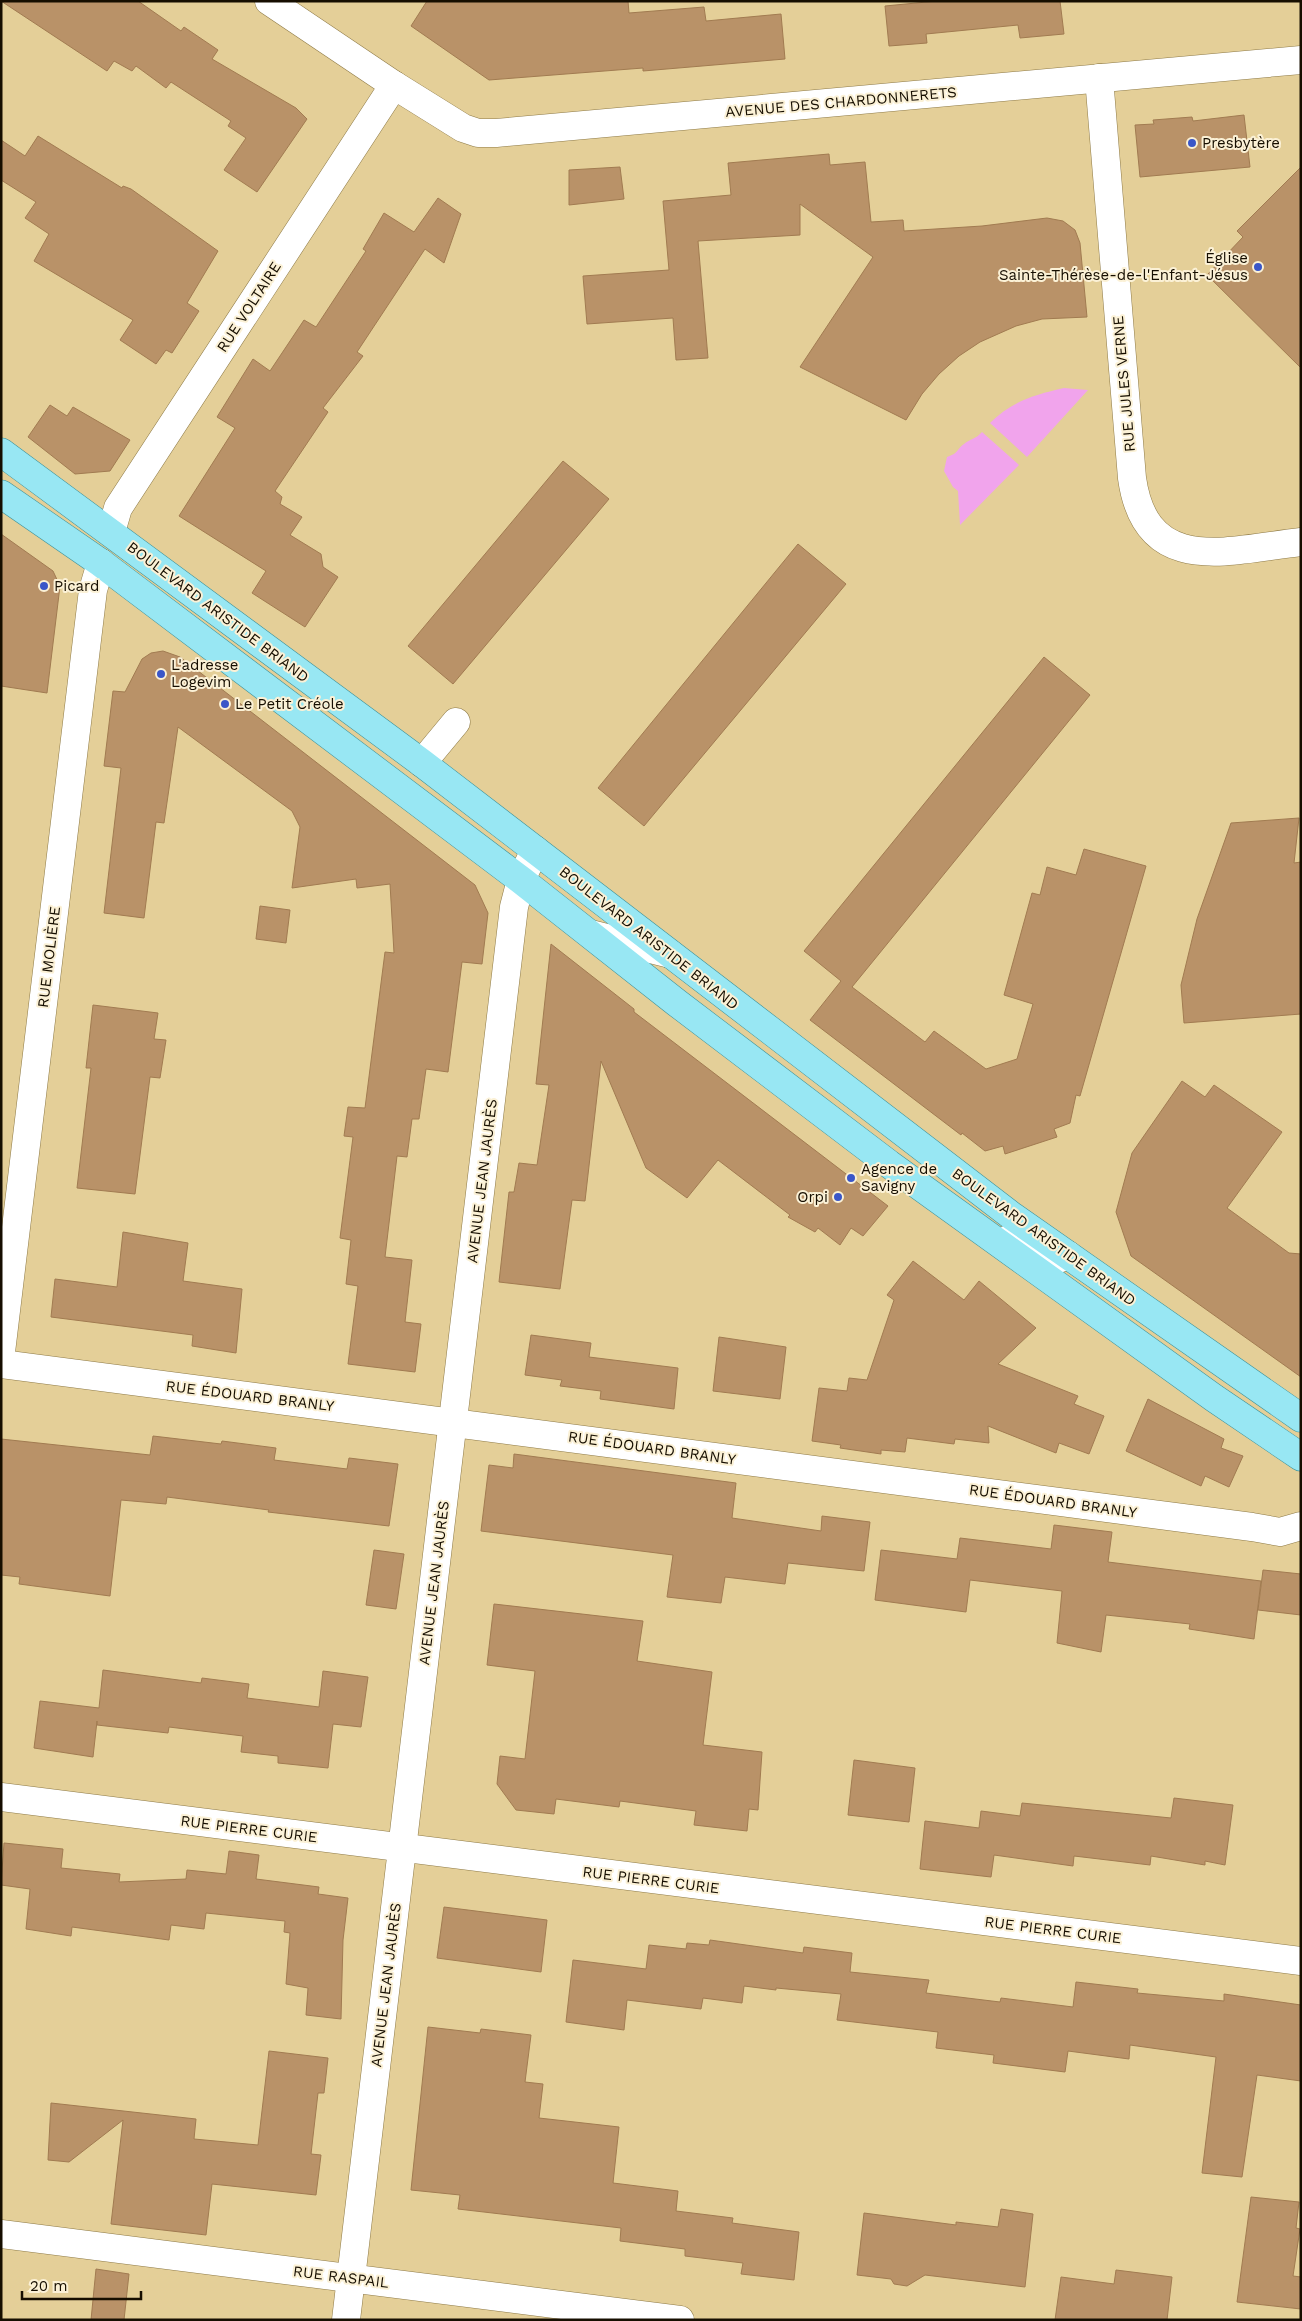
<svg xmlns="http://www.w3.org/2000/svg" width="1302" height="2321" font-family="'Work Sans',sans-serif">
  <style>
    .green { fill: #f1a4ec }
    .building { fill: #b99268; stroke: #a17b51 }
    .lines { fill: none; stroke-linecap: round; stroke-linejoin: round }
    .minor-casing { stroke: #8e7a46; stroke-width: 29 }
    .major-casing { stroke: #3e9199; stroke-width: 29 }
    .minor { stroke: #fff; stroke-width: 28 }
    .major { stroke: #98e7f3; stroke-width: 28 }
    .poi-dot { fill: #3a56c8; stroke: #fbf1d6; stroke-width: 2 }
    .labels { text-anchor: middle; stroke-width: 4; stroke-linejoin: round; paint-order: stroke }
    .street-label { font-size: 15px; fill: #160e00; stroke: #fbf1d6 }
    .poi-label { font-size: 15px; fill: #160e00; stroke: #fbf1d6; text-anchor: start }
  </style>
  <rect width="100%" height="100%" fill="#e4cf98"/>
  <!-- green -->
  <g class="green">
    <path d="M1064 388 1088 390 1027 457 990 423C1012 401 1034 395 1064 388Z"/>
    <path d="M982 432 1019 465 960 525 958 491 953 487 944 471 947 457C959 453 956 450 964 444 970 439 976 439 982 432Z"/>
  </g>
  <!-- building -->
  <g class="building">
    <path d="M1 1H138L181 31 184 27 218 50 212 59 296 108 307 119 257 192 224 170 246 138 228 126 231 121 171 82 166 88 136 66 132 71 114 61 107 71Z"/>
    <path d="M427 1H628L629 13 704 7 706 21 781 14 785 59 643 71V68L489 80 411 26Z"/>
    <path d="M937 1H1060L1064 34 1020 38 1018 25 926 34 927 43 889 46 885 6Z"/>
    <path d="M1244 115 1250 167 1140 177 1135 125 1154 124 1153 120 1192 117 1193 121Z"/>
    <path d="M38 136 122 188 123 186 131 189 218 251 187 303 199 311 172 353 166 350 156 364 120 340 133 320 34 261 49 234 25 218 36 202 1 180V140L25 156Z"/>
    <path d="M829 154 830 165 865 162 871 222 903 220 904 231 982 226 1047 218 1063 221 1075 230 1080 243 1087 317 1042 319 1016 326 980 342 959 356 939 374 922 394 906 420 800 367 873 257 800 204V235L698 241 708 358 676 360 673 318 587 324 583 276 669 270 663 201 731 195 728 163Z"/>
    <path d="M620 167 624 199 569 205V170Z"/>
    <path d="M1301 167V368L1207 275 1243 237 1237 231Z"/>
    <path d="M438 198 461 214 444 263 425 249 357 352 363 356 323 408 328 412 275 491 282 497 280 504 302 517 290 535 321 554 323 567 338 577 305 627 252 593 266 571 179 516 235 428 217 417 253 359 270 371 304 320 316 327 366 251 363 249 384 213 414 232Z"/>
    <path d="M50 405 67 416 73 407 130 440 110 471 75 474 28 437Z"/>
    <path d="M563 461 609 499 453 684 408 646Z"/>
    <path d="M1 534 53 571 60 586 47 693 1 686Z"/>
    <path d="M798 544 846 584 644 826 598 788Z"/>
    <path d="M163 651 180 657 475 885 488 913 482 964 462 962 448 1072 426 1069 419 1119H412L407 1157 397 1156 385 1257 412 1260 405 1322 421 1324 415 1372 348 1364 358 1286 346 1284 351 1240 340 1238 353 1137 344 1136 348 1107 365 1108 385 952 394 953 390 884 357 888 356 879 292 888 300 827 292 811 178 727 164 823 156 822 144 918 104 913 121 768 104 766 113 691 125 692 142 659 151 653Z"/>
    <path d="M1044 657 1090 695 852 987 925 1042 934 1031 986 1069 1017 1059 1033 1004 1004 995 1032 893 1040 895 1047 867 1076 875 1084 849 1146 866 1080 1096 1076 1095 1070 1123 1054 1129 1057 1137 1005 1154 1003 1146 985 1151 962 1133 961 1135 810 1020 841 981 804 951Z"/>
    <path d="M1299 818 1294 863 1301 862V1014L1184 1023 1181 985 1197 919 1231 823Z"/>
    <path d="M260 906 290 910 286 943 256 939Z"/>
    <path d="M551 944 634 1009V1012L888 1206 863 1236 851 1228 840 1245 818 1228 815 1232 788 1217 790 1215 718 1160 687 1198 646 1168 601 1061 585 1201 572 1200 560 1289 499 1282 509 1192H514L519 1163 537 1165 549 1085 536 1084Z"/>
    <path d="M93 1005 158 1013 154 1039 166 1040 160 1078 150 1077 135 1194 77 1188 91 1068H86Z"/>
    <path d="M1182 1081 1205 1097 1214 1085 1282 1132 1227 1208 1289 1253 1301 1254V1377L1131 1256 1116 1212 1132 1153Z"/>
    <path d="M123 1232 188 1243 183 1281 242 1289 236 1353 192 1346 193 1335 51 1317 55 1279 117 1287Z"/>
    <path d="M913 1261 964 1300 979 1281 1036 1328 998 1364 1078 1396 1074 1404 1104 1416 1089 1454 1059 1443 1056 1453 988 1426 989 1443 955 1439 954 1444 907 1438 905 1452 881 1450V1454L840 1448 841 1445 812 1441 819 1388 847 1391 849 1378 867 1380 894 1300 887 1295Z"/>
    <path d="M531 1335 591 1343 589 1357 678 1368 674 1409 600 1399 601 1391 560 1386 562 1380 525 1375Z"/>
    <path d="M719 1337 786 1347 780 1399 713 1391Z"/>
    <path d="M1148 1399 1224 1439 1221 1448 1243 1456 1229 1487 1205 1476 1201 1486 1126 1451Z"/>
    <path d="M153 1436 221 1444 222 1441 276 1448 274 1460 347 1469 349 1458 398 1464 389 1526 268 1512 269 1510 167 1497 166 1504 121 1500 110 1596 19 1584 20 1577 1 1575V1439L150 1455Z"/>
    <path d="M514 1454 736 1483 732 1518 821 1531 822 1516 870 1522 864 1571 788 1563 785 1584 725 1577 721 1603 667 1597 673 1555 481 1531 489 1465 513 1468Z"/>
    <path d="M1054 1525 1112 1532 1108 1562 1261 1581 1254 1639 1189 1629 1190 1624 1106 1615 1101 1652 1057 1643 1062 1591 970 1580 966 1612 875 1600 881 1550 957 1559 960 1538 1051 1549Z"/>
    <path d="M374 1550 404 1554 396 1609 366 1605Z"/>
    <path d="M1263 1570 1301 1574V1615L1258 1610Z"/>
    <path d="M494 1604 643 1621 637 1661 712 1672 703 1745 762 1752 758 1810 749 1809 747 1831 694 1825 696 1811 620 1801 619 1807 556 1799 554 1814 516 1810 497 1784 500 1756 525 1759 535 1671 487 1665Z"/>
    <path d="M103 1670 201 1683 202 1678 249 1684 247 1698 319 1707 323 1671 368 1677 361 1727 333 1724 328 1768 278 1763V1756L241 1752 243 1736 169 1727 168 1733 97 1725V1721L93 1757 34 1748 40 1701 99 1708Z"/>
    <path d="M854 1760 915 1768 909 1822 848 1815Z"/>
    <path d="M1174 1798 1233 1805 1225 1865 1205 1861V1865L1151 1856 1150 1865 1074 1856 1073 1866 994 1855 991 1877 920 1869 925 1821 979 1828 981 1811 1020 1816 1022 1803 1171 1818Z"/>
    <path d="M4 1843 63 1849 61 1868 120 1874 119 1882 186 1879 187 1870 226 1874 229 1851 259 1855 256 1879 319 1887 318 1894 348 1898 343 1940 341 2019 306 2015 308 1988 286 1984 290 1933 284 1932 285 1921 206 1913 204 1929 171 1925 169 1940 72 1927 71 1936 26 1929 30 1889 1 1885Z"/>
    <path d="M444 1907 547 1920 541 1972 437 1958Z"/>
    <path d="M710 1940 803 1953 804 1947 852 1953 850 1972 929 1980 926 1993 1000 2002 1001 1998 1073 2007 1076 1982 1138 1989 1137 1993 1224 2001V1994L1301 2005V2081L1257 2075 1242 2177 1202 2173 1216 2057 1130 2045 1129 2059 1068 2051 1065 2072 993 2063 994 2055 936 2048 938 2032 837 2020 841 1994 776 1988V1990L744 1986 742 2003 703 1998 701 2009 627 2000 624 2030 566 2022 573 1960 646 1969 649 1945 686 1949 687 1943 709 1945Z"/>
    <path d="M428 2027 480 2033 481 2029 531 2035 525 2082 543 2084 539 2118 619 2127 613 2183 678 2191 676 2211 733 2218 732 2223 799 2232 794 2280 741 2274 743 2263 685 2256V2249L620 2241 621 2228 458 2209 460 2195 411 2190Z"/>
    <path d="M269 2051 328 2058 324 2093H318L311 2154 321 2155 316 2195 212 2184 206 2235 111 2224 123 2120 69 2162 48 2160 51 2103 196 2119 194 2139 258 2145Z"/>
    <path d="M1251 2197 1299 2202 1296 2228 1300 2229 1293 2276 1301 2277V2309L1237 2302Z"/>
    <path d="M1001 2209 1033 2214 1025 2287 925 2275 907 2286 894 2284 891 2279 857 2275 864 2213 956 2225V2222L998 2227Z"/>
    <path d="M96 2269 129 2274 124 2320H91Z"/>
    <path d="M1116 2270 1172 2277 1167 2320H1055L1061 2277 1114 2284Z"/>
  </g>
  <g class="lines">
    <!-- minor casing -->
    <g class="minor-casing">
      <g id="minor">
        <path d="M269 1 394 85 463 128 478 133H496L1301 60"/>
        <path d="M1099 78 1132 478C1146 578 1229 550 1301 542"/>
        <path d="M111 532 118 508 394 85"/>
        <path d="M422 763 456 722"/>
        <path d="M591 934 670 954"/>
        <path d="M1009 1239 1031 1253 1053 1261 1068 1255"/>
        <path d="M1 1352 93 590 101 563"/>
        <path d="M1 1364 1252 1527 1280 1532 1301 1526"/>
        <path d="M1 1797 1301 1961"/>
        <path d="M1 2234 680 2320"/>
        <path d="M346 2320 514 907 521 880 535 850"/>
      </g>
    </g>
    <!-- major casing -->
    <g class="major-casing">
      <g id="major">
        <path d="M1 452 422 763 1012 1216 1301 1418"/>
        <path d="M1 494 101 563 521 880 677 1003 889 1164 1214 1398 1301 1457"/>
      </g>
    </g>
    <!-- minor -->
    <use href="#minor" class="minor"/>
    <!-- major -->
    <use href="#major" class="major"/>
  </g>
  <!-- markers -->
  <g class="poi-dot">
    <circle cx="1192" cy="143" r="5"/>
    <circle cx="1258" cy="267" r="5"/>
    <circle cx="44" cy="586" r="5"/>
    <circle cx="161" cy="674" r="5"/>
    <circle cx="225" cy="704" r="5"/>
    <circle cx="851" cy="1178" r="5"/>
    <circle cx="838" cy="1197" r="5"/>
  </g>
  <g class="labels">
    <!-- street labels -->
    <g class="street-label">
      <text transform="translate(841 102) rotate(-5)" y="5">AVENUE DES CHARDONNERETS</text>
      <text transform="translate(249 307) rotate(-57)" y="5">RUE VOLTAIRE</text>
      <text transform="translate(1124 384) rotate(-95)" y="5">RUE JULES VERNE</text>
      <text transform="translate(218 612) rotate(37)" y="5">BOULEVARD ARISTIDE BRIAND</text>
      <text transform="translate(649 938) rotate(38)" y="5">BOULEVARD ARISTIDE BRIAND</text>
      <text transform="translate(49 957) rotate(-83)" y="5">RUE MOLIÈRE</text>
      <text transform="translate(482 1181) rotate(-83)" y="5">AVENUE JEAN JAURÈS</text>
      <text transform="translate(1044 1237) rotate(36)" y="5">BOULEVARD ARISTIDE BRIAND</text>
      <text transform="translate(250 1396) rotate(7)" y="5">RUE ÉDOUARD BRANLY</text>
      <text transform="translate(652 1448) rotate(8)" y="5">RUE ÉDOUARD BRANLY</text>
      <text transform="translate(1053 1501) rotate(8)" y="5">RUE ÉDOUARD BRANLY</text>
      <text transform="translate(434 1583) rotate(-83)" y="5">AVENUE JEAN JAURÈS</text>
      <text transform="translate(249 1829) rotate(7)" y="5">RUE PIERRE CURIE</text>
      <text transform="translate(651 1880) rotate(7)" y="5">RUE PIERRE CURIE</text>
      <text transform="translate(1053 1930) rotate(7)" y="5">RUE PIERRE CURIE</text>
      <text transform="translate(386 1985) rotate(-83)" y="5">AVENUE JEAN JAURÈS</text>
      <text transform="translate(341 2277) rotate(7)" y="5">RUE RASPAIL</text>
    </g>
    <!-- poi labels -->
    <g class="poi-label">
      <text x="1202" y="148">Presbytère</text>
      <text x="1248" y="263" text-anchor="end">Église<tspan x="1248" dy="17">Sainte-Thérèse-de-l'Enfant-Jésus</tspan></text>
      <text x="54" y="591">Picard</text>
      <text x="171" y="670">L'adresse<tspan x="171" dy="17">Logevim</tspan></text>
      <text x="235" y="709">Le Petit Créole</text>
      <text x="861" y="1174">Agence de<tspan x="861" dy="17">Savigny</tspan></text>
      <text x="828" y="1202" text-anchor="end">Orpi</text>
    </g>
  </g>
  <!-- border -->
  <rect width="1302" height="2321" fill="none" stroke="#160e00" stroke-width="5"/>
  <!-- scale -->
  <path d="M22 2291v8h119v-8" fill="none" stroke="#160e00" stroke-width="2.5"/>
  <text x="30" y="2291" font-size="15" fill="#160e00" stroke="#fbf1d6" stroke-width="4" paint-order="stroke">20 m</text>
</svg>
